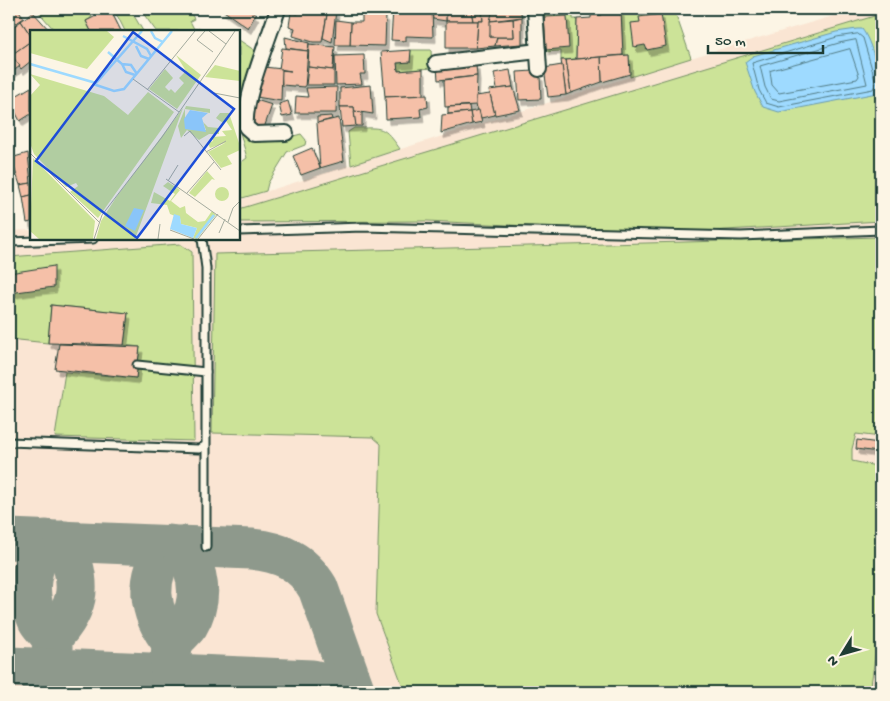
<svg xmlns="http://www.w3.org/2000/svg" width="890" height="701" font-family="'Gochi Hand',sans-serif">
  <style>
    .built { fill: #fae5d3 }
    .green { fill: #cce398; stroke: #769066 }
    .water { fill: #9edaff; stroke: #6b9bae }
    .lines { fill: none; stroke-linecap: round; stroke-linejoin: round }
    .shore { stroke: #527c85; stroke-width: 1 }
    .taxiway { stroke: #8e998c; stroke-width: 41 }
    .building { fill: #f5c0a8; stroke: #1f3d34; filter: url(#shadow) }
    .service-casing { stroke: #1f3d34; stroke-width: 11 }
    .minor-casing { stroke: #1f3d34; stroke-width: 18 }
    .service { stroke: #fcf5e5; stroke-width: 7 }
    .minor { stroke: #fcf5e5; stroke-width: 14 }
    .inset-river { fill: none; stroke: #9edaff; stroke-width: 2.5 }
    .inset-road { fill: none; stroke: #a4ab9e; stroke-width: 1 }
    .view { fill: #1d4ed8; fill-opacity: 0.15; stroke: #1d4ed8; stroke-width: 2.5 }
    .inset-edge { fill: none; stroke: #1f3d34; stroke-width: 2.5 }
  </style>
  <defs>
    <filter id="shadow"><feDropShadow dx="3" dy="5.5" stdDeviation="0" flood-color="#0004"/></filter>
  </defs>
  <rect width="100%" height="100%" fill="#fcf5e5"/>
  <filter id="ink" filterUnits="userSpaceOnUse"><feTurbulence type="fractalNoise" baseFrequency=".02" numOctaves="2"/><feDisplacementMap in="SourceGraphic" scale="10" xChannelSelector="R" yChannelSelector="G"/><feConvolveMatrix kernelMatrix="1 2 1 2 8 2 1 2 1" color-interpolation-filters="sRGB"/></filter>
  <g filter="url(#ink)">
    <!-- built -->
    <path class="built" d="M857 9H881V692H9V231L31 230V239H239V200L677 62Z"/>
    <!-- green -->
    <g class="green">
      <path d="M39 9H94L91 18 86 21 91 31H55L38 11Z"/>
      <path d="M110 9H130L143 31H125L118 17Z"/>
      <path d="M140 9H189L194 19 190 21 194 29 200 28 205 31H156Z"/>
      <path d="M540 9H573V19H577L576 59 561 60V51L541 52Z"/>
      <path d="M621 9H674L691 58 630 77 629 55H623Z"/>
      <path d="M881 14V221L708 231 570 228 427 221 239 222V209Z"/>
      <path d="M239 40 254 50 256 58 244 130 290 137 301 134 306 140 305 145 287 152 268 183 266 191 239 199V164L247 158 239 129Z"/>
      <path d="M411 50H431L432 68 398 71 397 63 410 62Z"/>
      <path d="M354 128C383 128 383 125 400 149L351 165 348 132Z"/>
      <path d="M881 237V437L856 434 852 449V461L881 467V616L870 692H405L376 614 381 444 373 437 212 433 215 254Z"/>
      <path d="M180 244 192 252 194 441 55 437 65 372 136 378 140 347 124 345 128 313 51 305 48 343 9 339V257Z"/>
    </g>
    <!-- water -->
    <path class="water" d="M857 29H862C871 40 883 80 877 93L779 112 763 107 755 92 745 62 753 56 836 32Z"/>
    <g class="lines">
      <!-- shore -->
      <g class="shore">
        <path d="M858 34 863 38 876 83 873 89 779 107 766 103 759 90 752 63 837 37Z"/>
        <path d="M856 40 867 84 779 101 771 99 765 87 760 66 839 43Z"/>
        <path d="M850 49 859 76 857 79 779 93 772 85 770 71Z"/>
      </g>
      <!-- taxiway -->
      <g class="taxiway">
        <path d="M9 539 251 549C281 552 302 561 318 588L355 692"/>
        <path d="M46 540C31 566 24 591 38 620 41 626 49 632 51 638 54 646 50 682 50 692"/>
        <path d="M169 545C144 577 147 612 173 643"/>
        <path d="M51 638C82 606 82 581 64 541"/>
        <path d="M9 667 312 680 329 684 343 692"/>
        <path d="M171 692C171 684 170 648 173 642 177 636 184 631 188 625 204 598 199 571 182 546"/>
      </g>
    </g>
    <!-- building -->
    <g class="building">
      <path d="M9 9H18L24 18 9 28Z"/>
      <path d="M110 9 121 31H91L86 21Z"/>
      <path d="M221 9H246L256 14 248 28Z"/>
      <path d="M299 9H328L322 42H313L293 36 295 28 289 26 291 13 298 14Z"/>
      <path d="M328 9 336 11 332 42 323 38Z"/>
      <path d="M393 9H432L433 37 406 36V41L391 40Z"/>
      <path d="M446 9H486H471L473 21H446Z"/>
      <path d="M471 9H482L483 21H473Z"/>
      <path d="M482 9H493L490 37H497L495 46 476 48 478 21H483Z"/>
      <path d="M493 9H520L522 17 490 21Z"/>
      <path d="M446 10V21L433 19 432 11Z"/>
      <path d="M601 11H621L623 55 576 59 577 19 591 18V15H601Z"/>
      <path d="M33 12 50 31H31V36L21 21Z"/>
      <path d="M661 14 666 46 647 50 645 45 634 47 631 23 640 22 639 17Z"/>
      <path d="M362 15 386 16 385 46 350 45 351 22H362Z"/>
      <path d="M567 16 569 48 546 50 544 17Z"/>
      <path d="M522 17V44L495 46 497 37H514L513 19Z"/>
      <path d="M513 19 514 37H490V21Z"/>
      <path d="M336 20 351 22 350 45H335Z"/>
      <path d="M21 21 31 36V41L9 57V30Z"/>
      <path d="M446 21H478L476 48H446Z"/>
      <path d="M285 37 309 43 308 51 286 48Z"/>
      <path d="M31 41V61L21 69 11 55Z"/>
      <path d="M309 44 335 47 333 70 308 67Z"/>
      <path d="M282 48 308 51 305 87 282 85 281 70 291 71 279 69Z"/>
      <path d="M411 50 410 62 397 63 398 71 423 69V95L385 97 381 52Z"/>
      <path d="M11 55 20 66 11 73 9 57Z"/>
      <path d="M364 55 365 74H360L362 84 336 85 335 56Z"/>
      <path d="M629 55 630 74 602 82 601 57Z"/>
      <path d="M334 56V85H306L308 67 333 70Z"/>
      <path d="M601 57 602 82 571 93 566 60Z"/>
      <path d="M561 60H566L571 93 566 95Z"/>
      <path d="M476 65 477 76 438 80 437 67Z"/>
      <path d="M562 65 566 95 548 97 544 68Z"/>
      <path d="M264 67 282 69 281 101 256 97Z"/>
      <path d="M510 70 513 87 497 89 494 73Z"/>
      <path d="M533 71V75H540L541 99 519 100 517 72Z"/>
      <path d="M477 76 476 105 445 107 444 80Z"/>
      <path d="M371 85 373 114 354 111V107H340V88Z"/>
      <path d="M31 87V114L20 121 9 100Z"/>
      <path d="M337 87 336 113H295L296 96 308 97 306 88Z"/>
      <path d="M513 87 520 110 495 115 489 90Z"/>
      <path d="M490 94 495 115 481 118 476 105V96Z"/>
      <path d="M427 95 428 107 420 109 421 117 386 119 385 97Z"/>
      <path d="M256 100 272 105 263 131 251 125 249 121Z"/>
      <path d="M288 101 292 115 282 117 279 104Z"/>
      <path d="M469 106 470 112 448 114V107Z"/>
      <path d="M340 107H354L356 126 342 127Z"/>
      <path d="M479 110 482 122 472 124 470 112Z"/>
      <path d="M354 111 362 112V126H356Z"/>
      <path d="M470 112 472 124 441 133 442 115Z"/>
      <path d="M331 116 332 119 317 123V117Z"/>
      <path d="M339 118 344 161 320 168 317 123Z"/>
      <path d="M312 148 320 168 301 175 293 156Z"/>
      <path d="M28 153 31 183 20 185 11 158Z"/>
      <path d="M31 183V195L23 197 20 185Z"/>
      <path d="M31 195V222L27 223 23 197Z"/>
      <path d="M54 266V287L9 293V273Z"/>
      <path d="M51 305 128 313 124 345 48 343Z"/>
      <path d="M59 344 140 347 136 378 55 369Z"/>
      <path d="M857 440 879 443 878 452 856 449Z"/>
    </g>
    <g class="lines">
      <!-- service casing -->
      <g class="service-casing">
        <g id="service">
          <path d="M239 231 363 227 741 236 881 230"/>
          <path d="M202 239 206 268V547"/>
          <path d="M9 242 93 239"/>
          <path d="M137 365 206 372"/>
          <path d="M9 442 199 449 205 446"/>
          <path d="M879 692 881 674"/>
        </g>
      </g>
      <!-- minor casing -->
      <g class="minor-casing">
        <g id="minor">
          <path d="M278 9C269 38 243 99 246 127L254 134 286 133"/>
          <path d="M535 9 539 69"/>
          <path d="M436 63 538 51"/>
        </g>
      </g>
      <!-- service -->
      <use href="#service" class="service"/>
      <!-- minor -->
      <use href="#minor" class="minor"/>
    </g>
  </g>
  <!-- overview -->
  <g transform="translate(30 30)">
    <rect width="210" height="210" fill="#fcf5e5"/>
    <path d="M0 1H77L84 7 57 39 0 23ZM146 25 171 45 147 79 119 59 135 39 143 48 135 57 139 61 141 59 145 63 154 53 149 48 156 41ZM185 35 210 41V51L175 47ZM0 44 74 66 98 85 118 62 144 82 68 188 40 162 48 156 46 153 36 157 4 124 0 113V66L10 55ZM156 76 180 79V83L155 79V99L176 100 173 92 178 97 189 98V104H179L169 110 157 100 151 108 148 96ZM153 78 105 209H66L71 191 87 166ZM190 83H199L210 116V120L197 126 202 134 191 138 178 122 195 113 180 118 178 113 183 111 182 107 196 106 192 101 202 100 196 91 193 93 186 88ZM3 128 65 191 63 209H9L0 201ZM177 141 185 150 182 149 165 167 159 163ZM138 152 150 160 141 171 150 178 155 176 156 183 168 192 175 191 182 181 186 185 167 209 163 208 167 198 151 194 150 188 140 184 137 175 121 173 124 162 140 171 145 164 133 156ZM185 164a7 7 0 1 1 14 0a7 7 0 1 1-14 0Z" fill="#cce398"/>
    <path d="M160 80 178 83 172 88 176 102 155 99 154 89ZM104 178 114 180 105 201 95 196ZM144 184 150 186 151 194 167 198 163 208 140 199Z" fill="#9edaff"/>
    <path class="inset-river" d="M121 1 125 8 133 12M93 6 117 19 121 26M106 16 111 26 119 29M78 22 92 34 96 42 105 45M0 34 66 53 112 1M92 34 101 35 107 44M63 54 84 61 94 59 142 1M166 208 184 185"/>
    <path class="inset-road" d="M175 1 167 10 183 22M179 1 196 14M103 49 149 82M117 60 165 1M184 63 210 68M154 106 160 101 191 140M176 122 196 111M0 123 69 192M136 149 210 201M138 151 148 135M157 163 184 132M198 192 203 178 210 171M140 200 164 209M189 203 195 189M64 209 72 185 132 107 205 1M128 209 130 194M168 209 188 184"/>
    <path class="view" d="M103 2 204 79 107 208 6 131Z"/>
    <rect width="210" height="210" class="inset-edge"/>
  </g>
  <!-- margin -->
  <rect width="890" height="701" fill="none" stroke="#fcf5e5" stroke-width="30"/>
  <rect x="15" y="15" width="860" height="671" fill="none" stroke="#1f3d34" stroke-width="2" filter="url(#ink)"/>
  <!-- north arrow -->
  <g transform="translate(842 654) rotate(233)" stroke="#fcf5e5" stroke-width="4" paint-order="stroke">
  <path d="M0-4L9 19L0 12L-9 19Z" fill="#1f3d34"/>
  <text y="-8" font-size="14" font-weight="bold" text-anchor="middle" fill="#1f3d34">N</text>
  </g>
  <!-- scale -->
  <path d="M708 45v8h115v-8" fill="none" stroke="#1f3d34" stroke-width="2.5"/>
  <text x="715" y="45" font-size="15" fill="#1f3d34" stroke="#fcf5e5" stroke-width="4" paint-order="stroke">50 m</text>
</svg>
